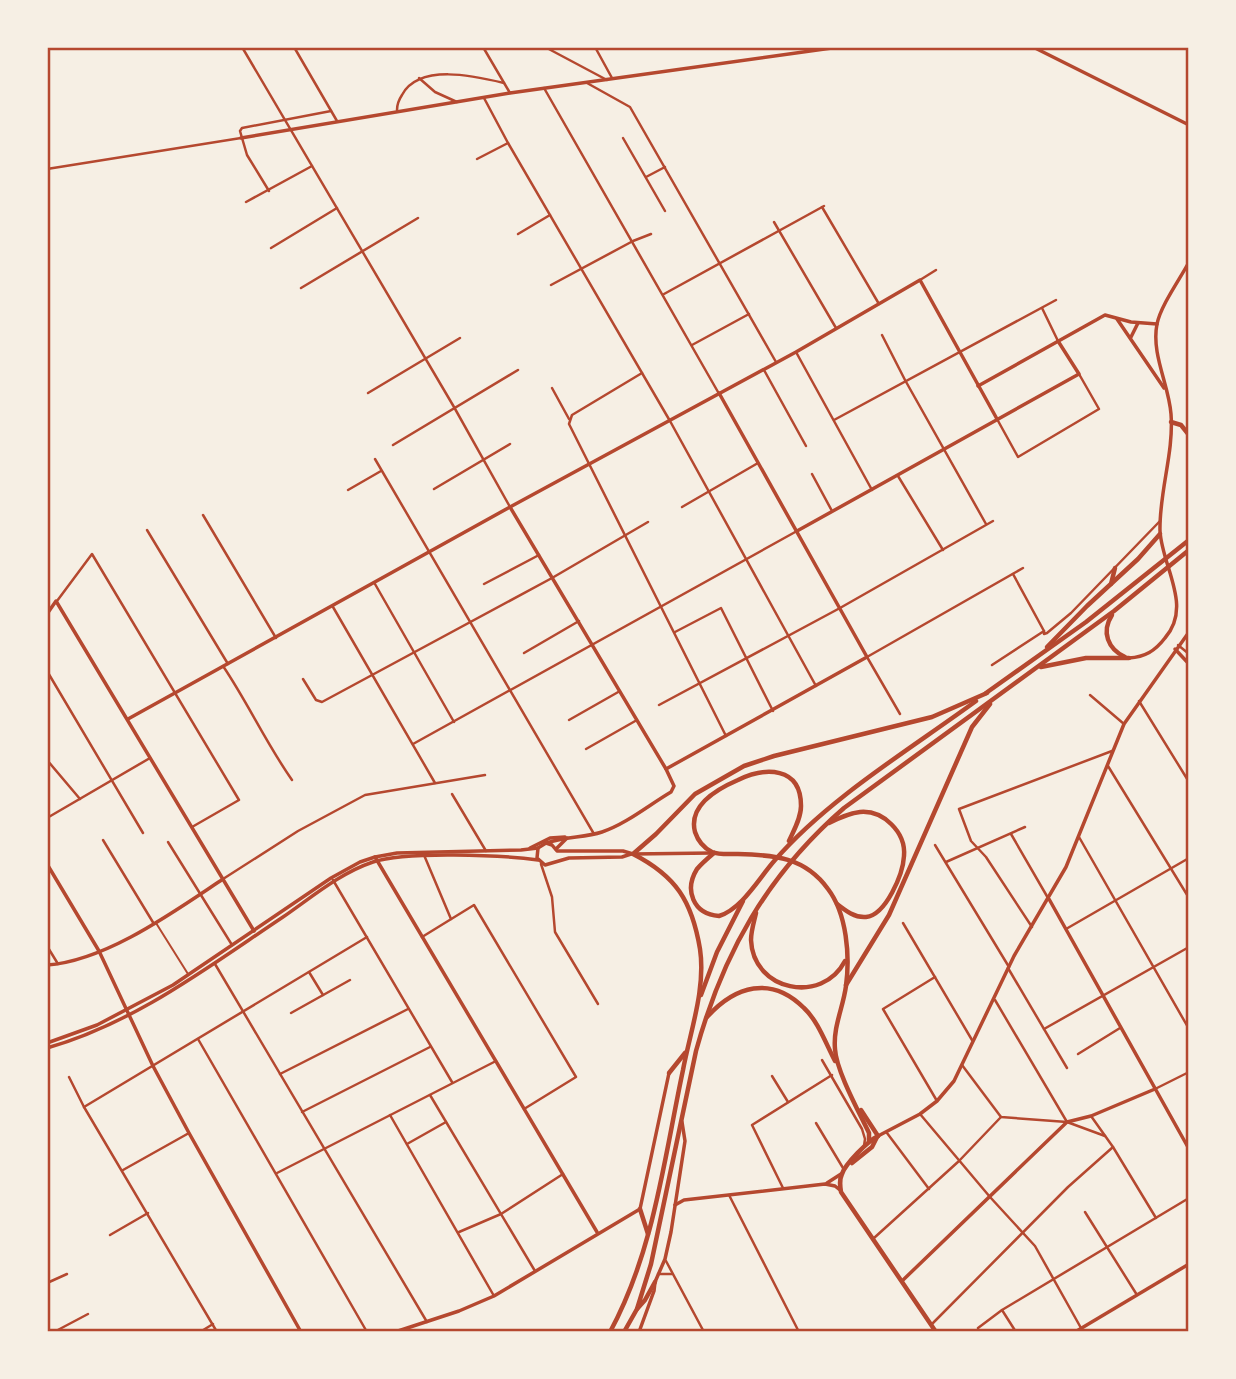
<svg xmlns="http://www.w3.org/2000/svg" width="1236" height="1379" font-family="'Open Sans',sans-serif">
  <style>
    .lines { fill: none; stroke-linecap: round; stroke-linejoin: round }
    .service { stroke: #b5482f; stroke-width: 2 }
    .minor { stroke: #b5482f; stroke-width: 2.5 }
    .tertiary { stroke: #b5482f; stroke-width: 3.5 }
    .secondary { stroke: #b5482f; stroke-width: 3.5 }
    .trunk { stroke: #b5482f; stroke-width: 4.5 }
    .neatline { fill: none; stroke: #b5482f; stroke-width: 2.5 }
  </style>
  <rect width="100%" height="100%" fill="#f6efe4"/>
  <g class="lines">
    <!-- service -->
    <path class="service" d="M156 923 188 974"/>
    <!-- minor -->
    <g class="minor">
      <path d="M242 47 454 407 510 507"/>
      <path d="M294 47 337 121"/>
      <path d="M483 47 510 93"/>
      <path d="M545 47 607 80"/>
      <path d="M595 47 612 78"/>
      <path d="M419 78 435 92 457 102"/>
      <path d="M587 83 630 107 776 362"/>
      <path d="M544 88 718 392"/>
      <path d="M484 98 508 143 670 421 816 686"/>
      <path d="M397 110C397 104 398 101 402 95 419 63 475 76 504 83"/>
      <path d="M623 138 665 211"/>
      <path d="M477 159 508 143"/>
      <path d="M47 169 241 138"/>
      <path d="M646 177 665 167"/>
      <path d="M269 191 247 155 240 131 242 128 331 111"/>
      <path d="M246 202 312 166"/>
      <path d="M822 207 879 304"/>
      <path d="M774 222 836 328"/>
      <path d="M518 234 550 215"/>
      <path d="M271 248 337 208"/>
      <path d="M920 280 936 270"/>
      <path d="M551 285 633 241 651 234"/>
      <path d="M301 288 418 218"/>
      <path d="M664 294 824 206"/>
      <path d="M1042 308 1058 341"/>
      <path d="M882 335 905 380 986 524"/>
      <path d="M692 345 749 314"/>
      <path d="M796 352 872 490"/>
      <path d="M764 370 806 446"/>
      <path d="M642 373 572 415 569 424 726 736"/>
      <path d="M552 388 569 419"/>
      <path d="M368 393 460 338"/>
      <path d="M997 419 1018 457 1099 409 1079 374"/>
      <path d="M834 420 1056 300"/>
      <path d="M393 445 518 370"/>
      <path d="M375 459 594 834"/>
      <path d="M812 474 832 511"/>
      <path d="M898 476 943 550"/>
      <path d="M434 489 510 444"/>
      <path d="M348 490 381 471"/>
      <path d="M682 507 758 463"/>
      <path d="M203 515 276 638"/>
      <path d="M147 530 228 664"/>
      <path d="M1013 574 1044 631"/>
      <path d="M375 584 454 722"/>
      <path d="M484 584 539 555"/>
      <path d="M57 601 92 554 239 800 192 827"/>
      <path d="M333 607 435 783"/>
      <path d="M675 632 721 608 773 711"/>
      <path d="M1178 645 1189 654"/>
      <path d="M524 653 579 621"/>
      <path d="M992 665 1044 631V634L1047 633 1071 613 1160 521"/>
      <path d="M223 666C248 703 266 743 292 780"/>
      <path d="M47 671 143 833"/>
      <path d="M303 679 316 700 322 702 552 578 648 522"/>
      <path d="M1090 695 1124 724"/>
      <path d="M1139 701 1189 782"/>
      <path d="M659 705 840 608 993 521"/>
      <path d="M900 714 867 657 1023 568"/>
      <path d="M569 720 620 691"/>
      <path d="M413 744 797 531"/>
      <path d="M586 749 637 720"/>
      <path d="M47 760 80 799"/>
      <path d="M1108 766 1189 898"/>
      <path d="M452 794 486 851"/>
      <path d="M47 818 150 758"/>
      <path d="M1011 834 1048 898"/>
      <path d="M1079 837 1189 1029"/>
      <path d="M103 840 154 924"/>
      <path d="M168 842 232 945"/>
      <path d="M935 845 1009 967"/>
      <path d="M424 855 451 919"/>
      <path d="M946 862 1025 827"/>
      <path d="M541 864 552 897 555 932 598 1004"/>
      <path d="M223 879 298 831 365 795 485 775"/>
      <path d="M333 880 452 1082"/>
      <path d="M903 923 972 1040"/>
      <path d="M1032 927 986 857 971 841 959 809 1112 751"/>
      <path d="M1066 929 1189 858"/>
      <path d="M422 937 474 905 576 1077 524 1109"/>
      <path d="M47 946 58 964"/>
      <path d="M215 964 427 1322"/>
      <path d="M1008 968 1067 1068"/>
      <path d="M309 972 323 995"/>
      <path d="M935 977 883 1009 937 1101"/>
      <path d="M995 1000 1067 1122"/>
      <path d="M291 1013 350 980"/>
      <path d="M1044 1029 1189 947"/>
      <path d="M198 1039 367 1332"/>
      <path d="M1078 1054 1120 1028"/>
      <path d="M822 1060 862 1129 865 1139 864 1146"/>
      <path d="M962 1065 1001 1117 1067 1122 1105 1136"/>
      <path d="M280 1074 408 1009"/>
      <path d="M772 1076 788 1102"/>
      <path d="M69 1077 84 1107 217 1332"/>
      <path d="M1155 1089 1189 1072"/>
      <path d="M430 1095 535 1271"/>
      <path d="M84 1107 367 937"/>
      <path d="M302 1112 430 1047"/>
      <path d="M920 1114 990 1197 1035 1246 1081 1328"/>
      <path d="M390 1115 494 1296"/>
      <path d="M1091 1116 1113 1147 1156 1218"/>
      <path d="M816 1123 843 1168"/>
      <path d="M887 1133 929 1189"/>
      <path d="M407 1144 446 1122"/>
      <path d="M123 1170 189 1133"/>
      <path d="M277 1173 496 1061"/>
      <path d="M783 1188 752 1125 832 1075"/>
      <path d="M729 1195 799 1332"/>
      <path d="M1085 1212 1137 1295"/>
      <path d="M459 1232 501 1214 563 1174"/>
      <path d="M110 1235 148 1213"/>
      <path d="M874 1238 959 1161 1001 1117"/>
      <path d="M666 1261 704 1332"/>
      <path d="M658 1274H672"/>
      <path d="M47 1283 67 1274"/>
      <path d="M1002 1310 1016 1332"/>
      <path d="M931 1325 1068 1187 1113 1147"/>
      <path d="M978 1328 1002 1310 1189 1198"/>
      <path d="M54 1332 88 1314"/>
      <path d="M200 1332 213 1324"/>
    </g>
    <!-- tertiary -->
    <g class="tertiary">
      <path d="M1033 47 1189 125"/>
      <path d="M241 138 510 93 839 47"/>
      <path d="M1117 319 1164 388"/>
      <path d="M1131 337 1138 323"/>
      <path d="M978 386 1105 315 1131 322 1157 324"/>
      <path d="M510 507 666 769 674 786 671 792C649 805 626 824 602 832 584 838 565 836 547 843"/>
      <path d="M797 531 1079 374 1058 341"/>
      <path d="M47 614 56 601 254 931"/>
      <path d="M1175 649 1189 664"/>
      <path d="M1129 658C1145 657 1155 651 1165 638 1193 606 1162 567 1160 531 1159 492 1174 453 1171 414 1169 385 1151 354 1157 324 1161 305 1180 279 1189 262"/>
      <path d="M128 719 510 507 796 352 920 280 997 419"/>
      <path d="M666 769 867 657 719 393"/>
      <path d="M556 849 567 838"/>
      <path d="M375 857 597 1232"/>
      <path d="M47 864 99 951 153 1066 189 1133 301 1332"/>
      <path d="M1049 899 1189 1149"/>
      <path d="M47 965C106 961 175 911 223 879"/>
      <path d="M878 1136 920 1114 937 1101 954 1081 1014 956 1066 867 1124 724 1189 632"/>
      <path d="M827 1183 841 1174"/>
      <path d="M675 1205 684 1200 825 1184 835 1186 840 1190"/>
      <path d="M902 1281 1067 1122 1091 1116 1155 1089"/>
      <path d="M639 1332 654 1291 655 1282 665 1259 671 1232 685 1141 682 1122"/>
      <path d="M1075 1332 1189 1264"/>
    </g>
    <!-- secondary -->
    <g class="secondary">
      <path d="M530 848 550 838 565 837"/>
      <path d="M538 848 537 858 545 865 569 858 622 857 631 854"/>
      <path d="M47 1043 97 1025 173 985 331 878 360 862 375 857 397 853 521 850 538 848 546 843 552 845 557 851H623L633 854 712 853"/>
      <path d="M47 1048C135 1023 208 967 283 917 312 897 340 873 373 862 406 851 501 855 538 860"/>
      <path d="M395 1332 459 1311 494 1296 640 1209 669 1073"/>
    </g>
    <!-- trunk -->
    <g class="trunk">
      <path d="M1171 422 1181 425 1189 435"/>
      <path d="M1111 584 1115 568"/>
      <path d="M1112 615C1101 632 1108 649 1125 657"/>
      <path d="M1047 647 1087 606 1138 559 1160 534"/>
      <path d="M1041 667 1086 658H1129"/>
      <path d="M986 693 1086 622 1189 540"/>
      <path d="M829 823C839 818 849 813 860 812 883 810 906 832 904 856 903 874 886 915 866 917 855 918 846 911 837 904"/>
      <path d="M789 841C794 830 801 818 801 806 801 766 765 767 738 780 717 789 688 805 695 832 698 841 704 848 712 852 719 855 730 854 738 854 774 855 805 857 828 889 847 914 850 956 846 986 843 1008 833 1027 835 1049 836 1070 859 1112 869 1133V1141"/>
      <path d="M714 853C708 858 702 863 697 869 684 890 693 914 719 916 742 909 759 878 775 860 829 798 909 750 976 701"/>
      <path d="M756 913C754 922 751 931 751 940 753 991 822 1005 845 961"/>
      <path d="M846 985 889 915 972 727 990 704"/>
      <path d="M701 995 717 952 743 901"/>
      <path d="M707 1017C735 986 771 975 804 1008 818 1021 826 1044 835 1061"/>
      <path d="M669 1073 685 1053"/>
      <path d="M861 1110 878 1136"/>
      <path d="M878 1136C868 1141 845 1164 842 1174 839 1180 840 1186 841 1192L936 1332"/>
      <path d="M852 1163 872 1147 877 1137"/>
      <path d="M640 1209 648 1234"/>
      <path d="M637 1309 645 1300 655 1282"/>
      <path d="M610 1332C654 1251 664 1159 683 1070 690 1032 706 989 700 949 692 901 676 876 633 854L656 834 695 794 744 766 774 756 932 717 987 693"/>
      <path d="M624 1332 637 1309 651 1264 696 1051C723 953 767 875 844 808L1114 611 1189 550"/>
    </g>
  </g>
  <!-- border -->
  <rect width="1236" height="1379" fill="none" stroke="#f6efe4" stroke-width="98"/>
  <rect x="49" y="49" width="1138" height="1281" class="neatline"/>
</svg>
